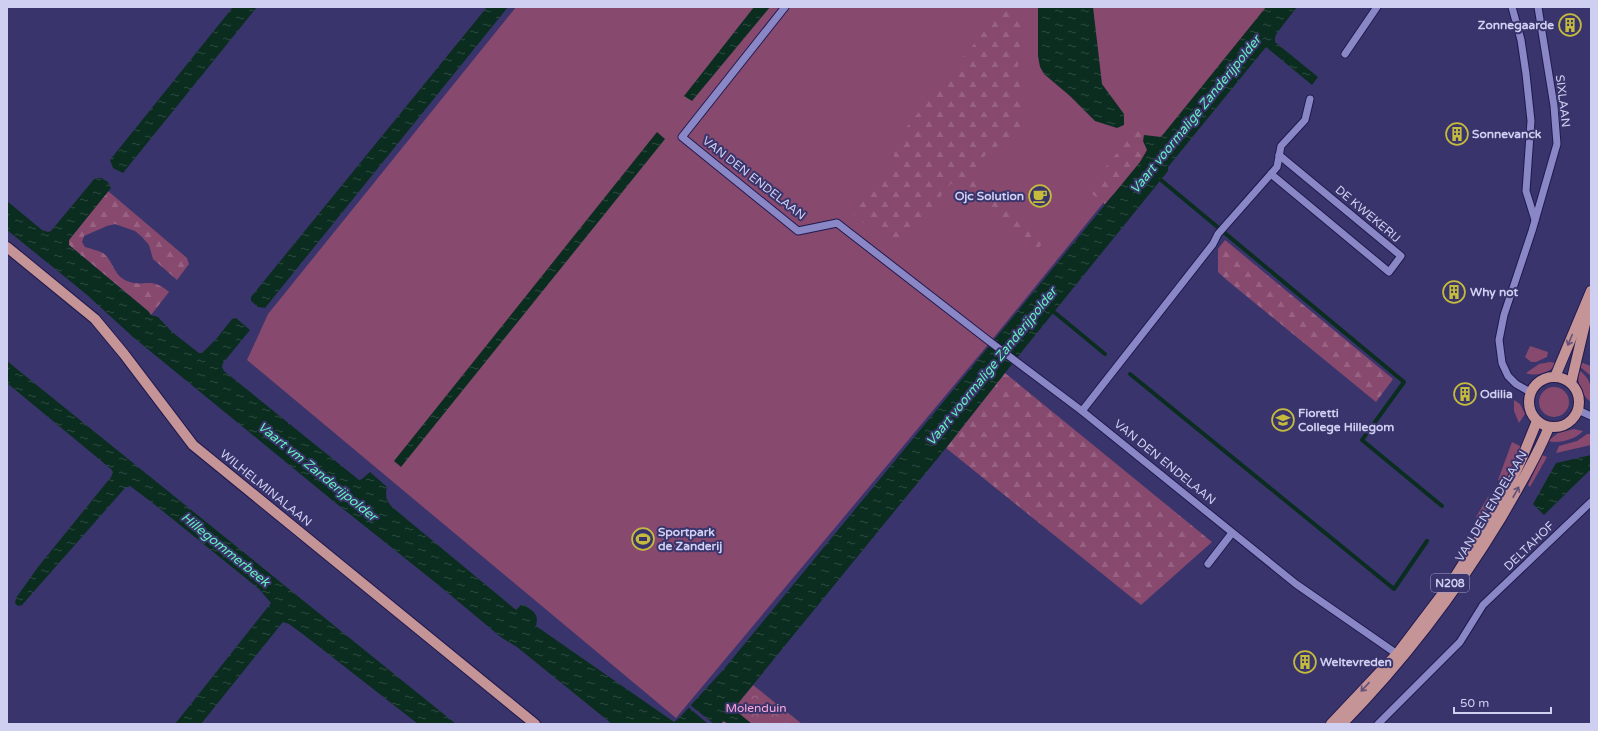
<svg xmlns="http://www.w3.org/2000/svg" width="1598" height="731" font-family="'Varela Round',sans-serif">
  <style>
    .grass { fill: #88496e }
    .forest { fill: url(#forest-firs) }
    .park { fill: url(#park-crowns) }
    .water { fill: url(#water-ripples) }
    .pier { fill: #39346b }
    .lines { fill: none; stroke-linecap: round; stroke-linejoin: round }
    .stream { stroke: #0b2d20; stroke-width: 4 }
    .minor-casing { stroke: #21194e; stroke-width: 9 }
    .major-casing { stroke: #21194e; stroke-width: 12 }
    .minor { stroke: #8987c6; stroke-width: 7 }
    .major { stroke: #c59497; stroke-width: 10 }
    .oneway { stroke: #635178 }
    .labels { text-anchor: middle; stroke-width: 4; stroke-linejoin: round; paint-order: stroke }
    .shield { fill: #39346b; stroke: #a2a0c9; stroke-width: 1 }
    .shield-label { font-size: 11px; font-weight: bold; fill: #cfcff1 }
    .poi-label { font-size: 12px; font-weight: bold; fill: #cfcff1; stroke: #39346b; text-anchor: start }
    .street-label { font-size: 12px; fill: #cfcff1; stroke: #39346b }
    .park-label { font-size: 12px; fill: #fea9d9; stroke: #39346b }
    .water-label { font-size: 13px; font-style: italic; fill: #64f1bc; stroke: #39346b }
  </style>
  <defs>
    <pattern id="forest-firs" width="22" height="20" patternUnits="userSpaceOnUse"><rect width="22" height="20" fill="#88496e"/><path d="M5 1l3.5 6h-7zM16 11l3.5 6h-7z" fill="#986283"/></pattern>
    <pattern id="park-crowns" width="20" height="18" patternUnits="userSpaceOnUse"><rect width="20" height="18" fill="#88496e"/><path d="M2 6a3 3 0 1 1 6 0M12 15a3 3 0 1 1 6 0" fill="none" stroke="#986283"/></pattern>
    <pattern id="water-ripples" width="26" height="14" patternUnits="userSpaceOnUse"><rect width="26" height="14" fill="#0b2d20"/><path d="M2 4q2-2 4 0t4 0M15 11q2-2 4 0t4 0" fill="none" stroke="#2e4a41"/></pattern>
  </defs>
  <rect width="100%" height="100%" fill="#39346b"/>
  <!-- grass -->
  <g class="grass">
    <path d="M516 7H1265L1266 8 1164 134 1160 137H1157L986 347 676 718 247 360 268 314Z"/>
    <path d="M1530 346 1548 352 1547 357 1536 362H1531L1525 357Z"/>
    <path d="M1550 362 1556 363C1551 373 1536 377 1526 373L1539 364Z"/>
    <path d="M1580 362 1591 366V376L1579 366Z"/>
    <path d="M1579 370C1592 380 1591 387 1591 402 1582 396 1576 381 1579 370Z"/>
    <circle cx="1554" cy="402" r="15"/>
    <path d="M1514 400 1520 404 1525 414 1519 423 1514 411Z"/>
    <path d="M1574 429 1583 431C1575 440 1558 444 1548 441L1558 433Z"/>
    <path d="M1587 434H1591V445L1556 453 1559 446 1577 441Z"/>
    <path d="M1512 442 1522 447 1505 484 1498 480Z"/>
    <path d="M1542 455 1547 457 1530 487 1528 485Z"/>
    <path d="M1488 497 1493 500 1481 519 1476 517Z"/>
  </g>
  <!-- forest -->
  <g class="forest">
    <path d="M1004 7H1025L1018 66 1024 137 990 149 974 170 989 194 1045 240 1037 250 951 183 898 251 853 214 895 162 892 145Z"/>
    <path d="M1138 127 1147 150C1142 166 1116 190 1105 204L1087 190Z"/>
    <path d="M108 191 187 258 189 264 177 280 153 259 149 245 142 237 135 231 115 224 107 226 84 236 82 242 85 247C91 249 97 250 103 253 113 260 113 275 127 281 144 288 150 276 169 292L151 315 148 311 69 245V240Z"/>
    <path d="M1225 240 1393 379 1376 402 1228 281 1218 272V249Z"/>
    <path d="M1005 373 1212 542 1141 605 946 448Z"/>
  </g>
  <!-- park -->
  <path class="park" d="M753 685 802 724H721Z"/>
  <!-- water -->
  <g class="water">
    <path d="M233 7H257L123 173 113 168 110 160Z"/>
    <path d="M487 7H508L265 308 258 307 251 301V297Z"/>
    <path d="M754 7H770L692 101 684 96Z"/>
    <path d="M1038 7H1093L1102 84 1124 114V125L1117 128 1095 121 1070 96 1044 74 1040 67 1038 56Z"/>
    <path d="M1266 7H1297L1277 33 1275 37V42L1318 77 1312 85 1266 47 1168 167V171L1024 349 946 448 735 707V710L752 724H729L723 721 721 724H612L517 647 502 638 436 583 332 500 133 337 86 294 7 230V201L42 230 48 232 51 231 95 178H101L108 182 111 188 69 240V245L148 311 151 315 158 317 172 332 199 353H202L217 338 232 319 236 318 250 330 223 363 222 367 224 371 359 480 362 479 370 472 387 487C385 496 386 500 392 507L516 610 521 605H525C534 613 539 613 536 626L674 722 680 717 724 669 1140 162 1147 150 1143 141 1144 135 1161 137Z"/>
    <path d="M657 132 665 139 401 467 394 461Z"/>
    <path d="M7 361 456 724H418L304 635 289 624 283 622 201 724H175L271 603 259 589 154 504 130 486 125 488 22 605 18 606 15 603 16 598 38 567 111 477 113 472 111 469 7 383Z"/>
    <path d="M1591 455V469L1544 515 1533 504 1556 463Z"/>
  </g>
  <!-- pier -->
  <path class="pier" d="M689 704 714 724H708L687 706Z"/>
  <g class="lines">
    <!-- stream -->
    <g class="stream">
      <path d="M1161 180 1404 382 1362 440 1442 506"/>
      <path d="M1054 312 1105 354"/>
      <path d="M1130 374 1394 589 1427 541"/>
    </g>
    <!-- minor casing -->
    <g class="minor-casing">
      <g id="minor">
        <path d="M785 7 682 137 798 231 837 223 989 341 1082 411 1296 584 1397 654"/>
        <path d="M1512 7 1521 40 1526 74 1531 121 1526 191 1535 220"/>
        <path d="M1345 54 1377 7"/>
        <path d="M1271 174 1389 272 1401 256 1279 155"/>
        <path d="M1530 392 1516 384 1508 376 1502 363 1499 340 1504 315 1532 231 1557 144 1554 106 1538 7"/>
        <path d="M1578 410 1591 416"/>
        <path d="M1082 411 1213 244 1218 234 1277 167 1281 146 1305 120 1310 99"/>
        <path d="M1208 564 1232 533"/>
        <path d="M1378 724 1460 642 1483 605 1591 502"/>
      </g>
    </g>
    <!-- major casing -->
    <g class="major-casing">
      <g id="major">
        <path d="M7 247 95 319 124 354 193 445 535 724"/>
        <circle cx="1554" cy="402" r="25"/>
        <path d="M1555 377 1591 291"/>
        <path d="M1571 383 1588 311"/>
        <path d="M1331 724 1397 654 1453 580 1502 502 1522 458 1537 421"/>
        <path d="M1342 724C1404 661 1455 594 1501 518 1518 488 1536 459 1549 427"/>
      </g>
    </g>
    <!-- minor -->
    <use href="#minor" class="minor"/>
    <!-- major -->
    <use href="#major" class="major"/>
  </g>
  <!-- one-way arrows -->
  <defs><path id="oneway-shaft" d="M-6 0H5M1.5-3L5.5 0L1.5 3" fill="none" stroke-width="1.6" stroke-linecap="round" stroke-linejoin="round"/></defs>
  <g class="oneway">
    <use href="#oneway-shaft" transform="translate(1570 340) rotate(113)"/>
    <use href="#oneway-shaft" transform="translate(1516 492) rotate(-61)"/>
    <use href="#oneway-shaft" transform="translate(1365 687) rotate(133)"/>
  </g>
  <!-- icons -->
  <defs>
    <g id="building-ring" transform="scale(1.15)"><circle r="9.5" fill="#39346b" stroke="#c5bc3d" stroke-width="1.5"/><path d="M-4-6H4V6H1V3H-1V6H-4ZM-2.5-4.3h1.7v1.8h-1.7ZM.8-4.3h1.7v1.8H.8ZM-2.5-1h1.7V.8h-1.7ZM.8-1h1.7V.8H.8Z" fill="#c5bc3d"/></g>
    <g id="cafe-ring" transform="scale(1.15)"><circle r="9.5" fill="#39346b" stroke="#c5bc3d" stroke-width="1.5"/><path d="M-5.5-4.5H6V0H3Q3 3.5 0 3.5H-2.5Q-5.5 3.5-5.5 0ZM3-3.2v2h1.7v-2ZM-6 4.5H4V6H-6Z" fill="#c5bc3d"/></g>
    <g id="university-ring" transform="scale(1.15)"><circle r="9.5" fill="#39346b" stroke="#c5bc3d" stroke-width="1.5"/><path d="M0-5L7-2L0 1L-7-2ZM-4 1L0 2.5L4 1V4Q0 6-4 4Z" fill="#c5bc3d"/></g>
    <g id="stadium-ring" transform="scale(1.15)"><circle r="9.5" fill="#39346b" stroke="#c5bc3d" stroke-width="1.5"/><path d="M0-5a6.5 5 0 1 0 0 10a6.5 5 0 1 0 0-10ZM-3.5-1.8h7v3.6h-7Z" fill="#c5bc3d"/></g>
  </defs>
  <g fill-rule="evenodd">
    <use href="#building-ring" x="1570" y="25"/>
    <use href="#building-ring" x="1457" y="134"/>
    <use href="#cafe-ring" x="1040" y="196"/>
    <use href="#building-ring" x="1454" y="292"/>
    <use href="#building-ring" x="1465" y="394"/>
    <use href="#university-ring" x="1283" y="420"/>
    <use href="#stadium-ring" x="643" y="539"/>
    <use href="#building-ring" x="1305" y="662"/>
  </g>
  <g class="labels">
    <!-- shield labels -->
    <rect class="shield" x="1431" y="574" width="38" height="18" rx="3"/>
    <g class="shield-label">
      <text x="1450" y="587">N208</text>
    </g>
    <!-- poi labels -->
    <g class="poi-label">
      <text x="1554" y="29" text-anchor="end">Zonnegaarde</text>
      <text x="1472" y="138">Sonnevanck</text>
      <text x="1024" y="200" text-anchor="end">Ojc Solution</text>
      <text x="1470" y="296">Why not</text>
      <text x="1480" y="398">Odilia</text>
      <text x="1298" y="417">Fioretti<tspan x="1298" dy="14">College Hillegom</tspan></text>
      <text x="658" y="536">Sportpark<tspan x="658" dy="14">de Zanderij</tspan></text>
      <text x="1320" y="666">Weltevreden</text>
    </g>
    <!-- street labels -->
    <g class="street-label">
      <text transform="translate(1563 101) rotate(83)" y="4">SIXLAAN</text>
      <text transform="translate(754 178) rotate(38)" y="4">VAN DEN ENDELAAN</text>
      <text transform="translate(1368 214) rotate(40)" y="4">DE KWEKERIJ</text>
      <text transform="translate(1165 462) rotate(39)" y="4">VAN DEN ENDELAAN</text>
      <text transform="translate(266 488) rotate(39)" y="4">WILHELMINALAAN</text>
      <text transform="translate(1491 506) rotate(-59)" y="4">VAN DEN ENDELAAN</text>
      <text transform="translate(1529 546) rotate(-44)" y="4">DELTAHOF</text>
    </g>
    <!-- park labels -->
    <g class="park-label">
      <text x="756" y="712">Molenduin</text>
    </g>
    <!-- water labels -->
    <g class="water-label">
      <text transform="translate(1195 114) rotate(-51)" y="5">Vaart voormalige Zanderijpolder</text>
      <text transform="translate(991 366) rotate(-51)" y="5">Vaart voormalige Zanderijpolder</text>
      <text transform="translate(318 471) rotate(39)" y="5">Vaart vm Zanderijpolder</text>
      <text transform="translate(226 549) rotate(39)" y="5">Hillegommerbeek</text>
    </g>
  </g>
  <!-- border -->
  <rect width="1598" height="731" fill="none" stroke="#cfcff1" stroke-width="16"/>
  <!-- scale -->
  <path d="M1454 707v6h97v-6" fill="none" stroke="#cfcff1" stroke-width="2"/>
  <text x="1460" y="707" font-size="12" fill="#cfcff1" stroke="#39346b" stroke-width="3" paint-order="stroke">50 m</text>
</svg>
